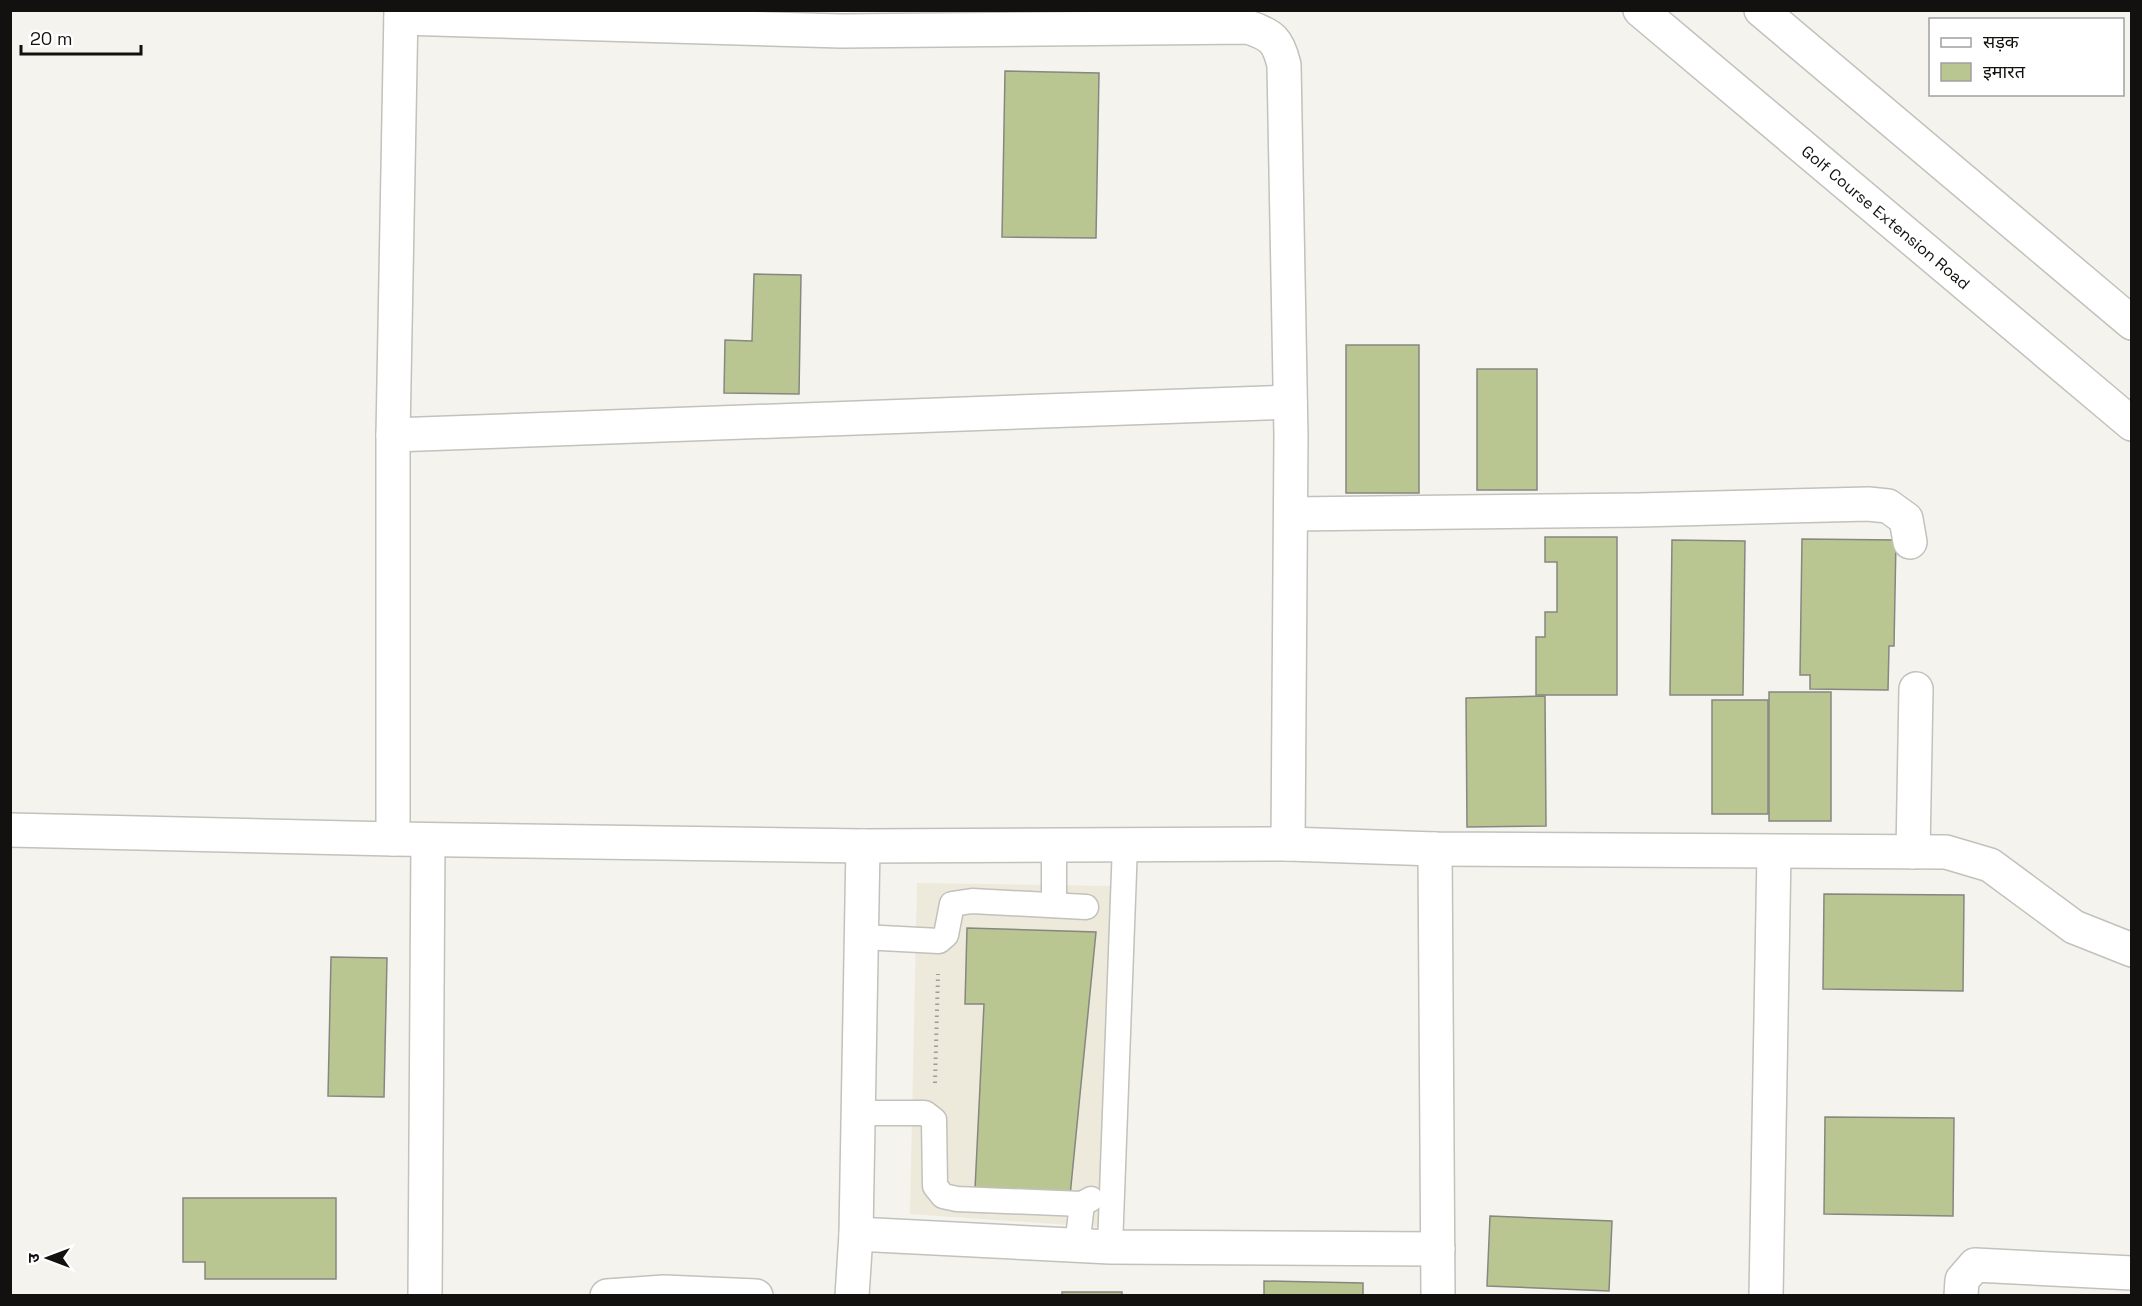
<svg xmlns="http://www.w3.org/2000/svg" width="2142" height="1306" font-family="'Space Grotesk','Noto Sans Devanagari',sans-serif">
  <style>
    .built { fill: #ede9db }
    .building { fill: #b9c691; stroke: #868781; stroke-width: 1.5 }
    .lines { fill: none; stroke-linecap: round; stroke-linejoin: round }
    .service-casing { stroke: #c2c1bb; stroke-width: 27 }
    .minor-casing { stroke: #c2c1bb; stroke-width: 36 }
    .secondary-casing { stroke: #c2c1bb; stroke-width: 36 }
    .path { stroke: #9e9d98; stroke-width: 4; stroke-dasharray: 1.5 4.5; stroke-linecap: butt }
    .service { stroke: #fff; stroke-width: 24 }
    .minor { stroke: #fff; stroke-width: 33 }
    .secondary { stroke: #fff; stroke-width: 33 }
    .labels { text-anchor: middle; stroke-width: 4.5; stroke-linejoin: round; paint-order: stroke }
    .street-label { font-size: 16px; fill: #12110f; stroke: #fff }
  </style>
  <rect width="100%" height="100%" fill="#f5f3ed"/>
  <!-- built -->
  <path class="built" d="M917 883 1112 886 1100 1227 910 1214Z"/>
  <!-- building -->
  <g class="building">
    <path d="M1005 71 1099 73 1096 238 1002 237Z"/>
    <path d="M754 274 801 275 799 394 724 393 725 340 752 341Z"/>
    <rect x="1346" y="345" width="73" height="148"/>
    <rect x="1477" y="369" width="60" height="121"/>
    <path d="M1545 537H1617V695H1536V637H1545V612H1557V562H1545Z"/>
    <path d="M1802 539 1896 540 1894 646H1889L1888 690 1810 689V675H1800Z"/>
    <path d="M1672 540 1745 541 1743 695H1670Z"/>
    <rect x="1769" y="692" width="62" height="129"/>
    <path d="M1545 696 1546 826 1467 827 1466 698Z"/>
    <rect x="1712" y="700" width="56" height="114"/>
    <path d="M1824 894 1964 895 1963 991 1823 989Z"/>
    <path d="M967 928 1096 932 1070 1196 975 1189 984 1004H965Z"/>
    <path d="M331 957 387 958 384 1097 328 1096Z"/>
    <path d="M1825 1117 1954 1118 1953 1216 1824 1214Z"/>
    <path d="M183 1198H336V1279H205V1262H183Z"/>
    <path d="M1490 1216 1612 1221 1609 1291 1487 1286Z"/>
    <path d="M1264 1281 1363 1283V1296H1264Z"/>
    <rect x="1062" y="1292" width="60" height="4"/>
  </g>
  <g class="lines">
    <!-- service casing -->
    <g class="service-casing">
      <g id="service">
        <path d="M1054 845V905"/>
        <path d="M862 937 939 941 946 935 952 904 972 901 1086 907"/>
        <path d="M858 1113H925L934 1120 935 1186 943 1196 957 1199 1082 1204 1091 1199"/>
        <path d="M1077 1246 1082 1204"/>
        <path d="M1110 1247 1125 845"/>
      </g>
    </g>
    <!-- minor casing -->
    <g class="minor-casing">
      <g id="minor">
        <path d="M401 18 841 31 1248 27C1272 35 1278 40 1284 65L1291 436 1288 844"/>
        <path d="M393 435 1290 402"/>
        <path d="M1291 514 1639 510 1868 504 1888 506 1906 519 1910 542"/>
        <path d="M10 830 393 839 863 846 1288 844 1435 849 1946 852 1990 865 2074 927 2132 950"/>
        <path d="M393 839V435L401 10"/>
        <path d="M1435 849 1438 1296"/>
        <path d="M1913 852 1916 689"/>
        <path d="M856 1234 1110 1247 1438 1249"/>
        <path d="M425 1296 428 840"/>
        <path d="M607 1296 664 1292 756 1296"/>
        <path d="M852 1296 856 1234 863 846"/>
        <path d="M1766 1296 1774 852"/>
        <path d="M1961 1296 1962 1280 1975 1265 2132 1273"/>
      </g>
    </g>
    <!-- secondary casing -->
    <g class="secondary-casing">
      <g id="secondary">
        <path d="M1640 10 2132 424"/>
        <path d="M1761 10 2132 323"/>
      </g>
    </g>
    <!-- path -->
    <path class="path" d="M935 1083 938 974"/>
    <!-- service -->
    <use href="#service" class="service"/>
    <!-- minor -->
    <use href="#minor" class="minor"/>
    <!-- secondary -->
    <use href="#secondary" class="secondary"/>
  </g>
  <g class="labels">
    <!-- street labels -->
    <g class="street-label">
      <text transform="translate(1886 217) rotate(40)" y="6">Golf Course Extension Road</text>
    </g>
  </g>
  <!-- border -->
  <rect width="2142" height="1306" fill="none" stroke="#12110f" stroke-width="24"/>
  <!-- legend -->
  <rect x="1929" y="18" width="195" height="78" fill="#ffffff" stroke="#a0a09f" stroke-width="1.5"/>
  <rect x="1941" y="38" width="30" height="9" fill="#ffffff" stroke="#a0a09f" stroke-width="1.5"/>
  <text x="1983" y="48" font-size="18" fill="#12110f">सड़क</text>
  <rect x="1941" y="63" width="30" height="18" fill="#b9c691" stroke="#a0a09f" stroke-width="1.5"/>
  <text x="1983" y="78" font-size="18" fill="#12110f">इमारत</text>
  <!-- north arrow -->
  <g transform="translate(48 1258) rotate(270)" stroke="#ffffff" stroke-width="4.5" paint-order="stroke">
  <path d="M0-4.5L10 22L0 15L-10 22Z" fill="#12110f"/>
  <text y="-9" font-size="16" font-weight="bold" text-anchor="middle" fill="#12110f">उ</text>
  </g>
  <!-- scale -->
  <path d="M21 45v9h120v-9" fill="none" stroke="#12110f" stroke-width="3"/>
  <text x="30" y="45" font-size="18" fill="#12110f" stroke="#ffffff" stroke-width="4.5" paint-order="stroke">20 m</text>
</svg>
